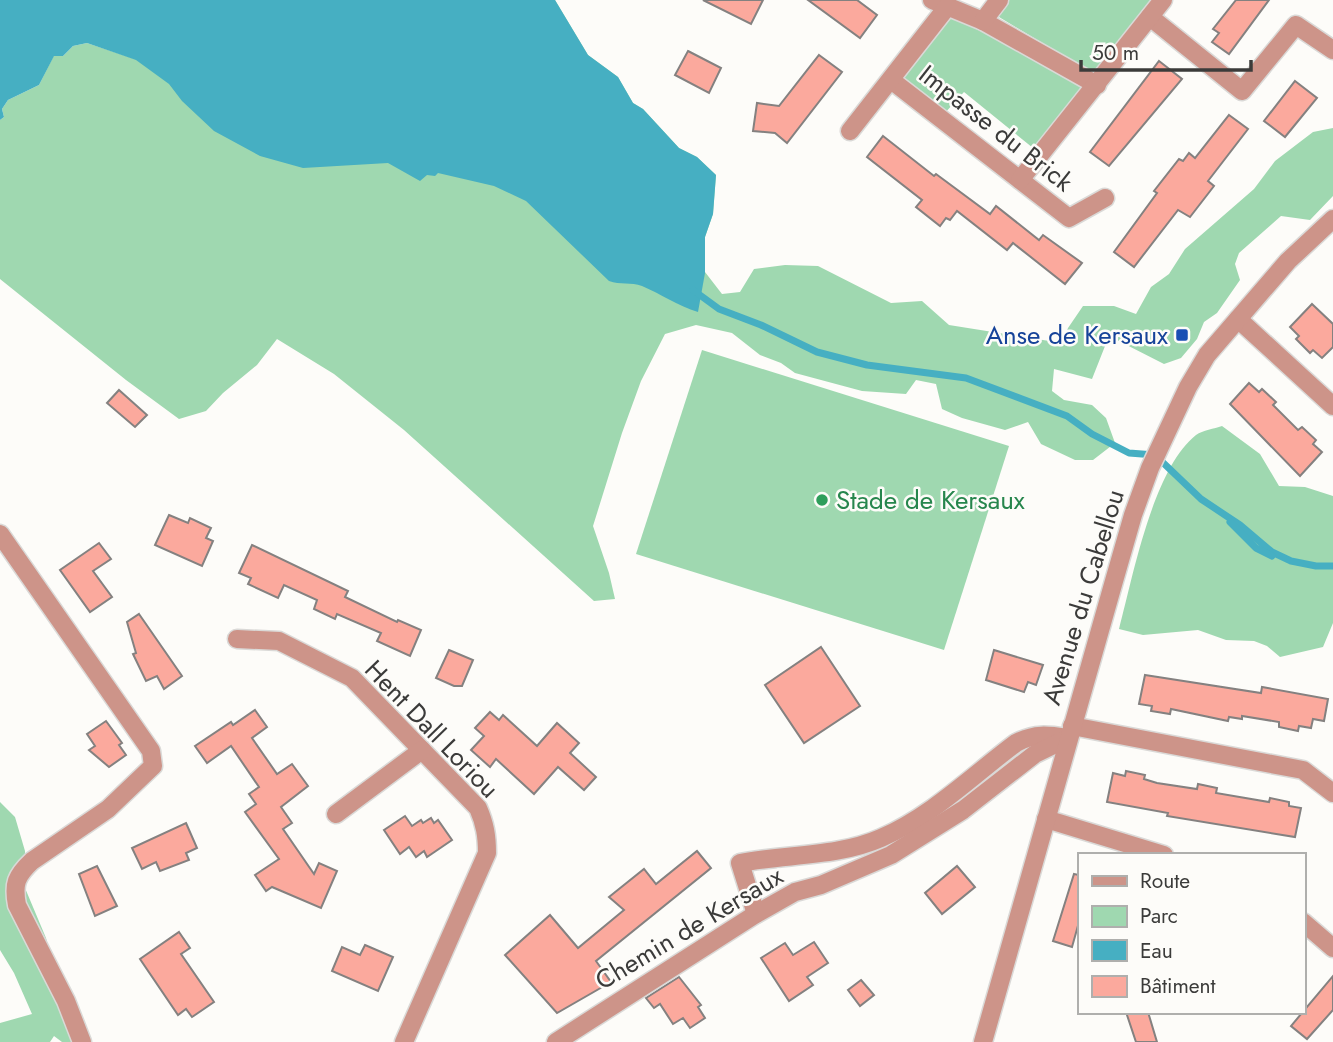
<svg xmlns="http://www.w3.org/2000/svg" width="1333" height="1042" font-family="Jost,sans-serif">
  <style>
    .green { fill: #9fd8b0 }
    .water { fill: #46afc2 }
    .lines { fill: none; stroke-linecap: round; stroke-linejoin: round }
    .stream { stroke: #46afc2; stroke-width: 7 }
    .building { fill: #fba99d; stroke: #848180; stroke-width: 2 }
    .street-casing { stroke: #dad9d7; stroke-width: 21 }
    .street { stroke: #cd9489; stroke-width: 18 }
    .transit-dot { fill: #1a4fb4; stroke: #fdfcf9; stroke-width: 2.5 }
    .leisure-dot { fill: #2e9e5b; stroke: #fdfcf9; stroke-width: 2.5 }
    .labels { text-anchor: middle; stroke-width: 5; stroke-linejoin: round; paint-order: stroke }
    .street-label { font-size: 26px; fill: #3b3b3a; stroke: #fdfcf9 }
    .transit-label { font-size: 26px; fill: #164399; stroke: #fdfcf9; text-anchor: end }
    .leisure-label { font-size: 26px; fill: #27864d; stroke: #fdfcf9; text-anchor: start }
  </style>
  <rect width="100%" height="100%" fill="#fdfcf9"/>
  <!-- green -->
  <g class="green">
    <path d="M0 0H555L588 55 618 77 633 103 643 109 679 148 697 157 716 175 713 214 705 237V272L722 294 740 292 754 269 785 265 818 266 891 303 922 301 949 325 1062 343 1068 328 1083 306H1114L1136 314 1151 287 1169 274 1185 249 1254 189 1275 161 1313 132 1333 128V196L1310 220 1281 216 1239 253 1235 264 1240 280 1217 313 1204 322 1197 339 1181 358 1164 364 1109 336 1092 379 1054 369 1052 391 1064 400 1092 405 1106 418 1115 443 1093 460H1075L1041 444 1028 422 1005 430 962 418 942 409 936 384 916 380 906 394 862 391 795 373 781 363 760 355 732 333 696 325 665 334 641 381 622 433 593 526 609 573 615 599 594 601 404 430 334 374 277 339 257 365 223 393 206 411 179 419 126 380 0 279V120L4 117 2 109 8 100 39 85 54 55 63 56 73 46 87 43 135 59Z"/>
    <path d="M1004 0H1153L1094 74 994 14Z"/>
    <path d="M952 11 1084 87 1033 148 964 92 944 114 898 81Z"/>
    <path d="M702 350 1009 446 944 650 636 554Z"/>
    <path d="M1222 426 1260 454 1279 486 1305 487 1333 496V623L1323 647 1280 657 1267 646 1254 641 1226 640 1198 630 1143 635 1119 629C1133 576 1153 469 1196 435 1203 430 1214 429 1222 426Z"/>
    <path d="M0 802 15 817 25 851V888L46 938 61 998 79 1042H62L54 1036 50 1042H0V1023L32 1014 14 973 0 950Z"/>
  </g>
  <!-- water -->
  <path class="water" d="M0 0H555L588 55 618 77 633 103 643 109 679 148 697 157 716 175 713 214 705 237V273L698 312C678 306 661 294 642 286 631 282 620 285 609 281L526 201 494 186 438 173 435 176 427 175 420 181 388 163 303 168 260 156 214 131 182 101 169 84 136 60 87 43 73 46 63 56H54L39 85 8 100 2 109 4 117 0 120Z"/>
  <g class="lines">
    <!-- stream -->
    <g class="stream">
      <path d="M693 290 719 309 761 325 817 352 867 365 966 378 1067 416 1092 434 1129 453 1155 455 1201 499 1240 525 1272 552 1291 561 1316 566H1333"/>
      <path d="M1230 522 1256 548 1272 556"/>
    </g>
  </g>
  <!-- building -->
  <g class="building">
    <path d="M703 0H763L751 24Z"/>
    <path d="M808 0H857L877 15 860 38Z"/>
    <path d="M1236 0H1269L1229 54 1212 42 1219 33 1213 29Z"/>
    <path d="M688 51 721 68 709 93 675 75Z"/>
    <path d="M819 55 842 72 787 143 775 133 753 131 757 103 779 106Z"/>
    <path d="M1159 61 1182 79 1109 166 1090 152Z"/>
    <path d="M1295 81 1317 98 1285 137 1264 121Z"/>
    <path d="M1229 115 1248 129 1208 181 1214 186 1190 217 1178 210 1134 267 1114 252 1157 193 1154 191 1179 159 1183 161 1189 153 1195 158Z"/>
    <path d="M883 136 934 176 936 174 990 214 996 206 1039 240 1043 235 1082 263 1065 284 1013 243 1007 250 957 211 950 220 946 218 940 226 916 207 922 200 867 157Z"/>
    <path d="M1312 304 1333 324V347L1322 358 1313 350 1310 353 1296 339 1299 336 1290 327Z"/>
    <path d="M1249 383 1259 392 1262 389 1276 402 1273 405 1298 430 1302 427 1316 440 1313 444 1322 452 1300 476 1230 404Z"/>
    <path d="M119 390 147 415 135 427 107 403Z"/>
    <path d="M169 515 188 523 190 518 211 528 206 538 213 541 202 566 155 545Z"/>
    <path d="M99 543 111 559 93 571 112 597 90 612 60 570Z"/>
    <path d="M252 545 348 591 345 597 397 622 398 620 421 630 410 656 377 641 381 633 337 614 335 619 314 609 317 600 284 585 278 598 248 584 251 578 239 573Z"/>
    <path d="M139 614 182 676 164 689 157 676 146 681 133 654 136 653 127 622Z"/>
    <path d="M821 647 860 706 804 743 765 685Z"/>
    <path d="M449 650 473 660 462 686H454L436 678Z"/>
    <path d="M994 650 1043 665 1036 685 1028 682 1024 692 986 680Z"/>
    <path d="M1145 675 1261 693 1262 687 1328 699 1324 721 1313 719 1311 728 1299 726 1298 731 1279 727V722L1242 716V719L1229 717 1228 721 1171 709 1170 714 1151 711 1152 706 1139 704Z"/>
    <path d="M255 710 267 727 252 738 277 774 292 764 308 786 281 807 292 823 283 829 314 874 319 863 337 871 321 908 272 887 266 891 255 875 279 859 245 812 256 804 249 794 259 787 231 746 207 763 195 746 231 722 233 725Z"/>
    <path d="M490 712 499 720 503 715 537 746 557 723 579 743 570 753 596 777 584 790 558 767 534 794 496 759 490 767 471 750 484 736 475 728Z"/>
    <path d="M106 721 122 743 119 745 126 755 109 767 89 750 95 746 87 734Z"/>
    <path d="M1126 771 1145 775 1144 779 1157 783 1197 789 1198 784 1217 788 1216 793 1269 802 1270 798 1289 802V806L1301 808 1295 837 1167 816 1168 813 1107 802 1113 773 1125 776Z"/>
    <path d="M405 816 412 826 421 820 423 823 431 818 434 823 438 820 452 840 427 857 424 851 416 857 409 847 400 854 384 830Z"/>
    <path d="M186 823 197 848 186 853 189 860 160 871 156 862 142 869 132 848Z"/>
    <path d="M697 851 711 868 596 961 611 982 557 1013 505 955 550 915 578 948 624 910 609 897 644 869 656 884Z"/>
    <path d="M97 866 117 906 95 916 79 874Z"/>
    <path d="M957 866 975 887 942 914 925 893Z"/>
    <path d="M1074 874 1079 875V922L1072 947 1053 941Z"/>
    <path d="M179 932 190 948 181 954 214 1002 192 1017 186 1009 178 1015 140 959Z"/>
    <path d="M814 942 828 963 807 977 813 985 789 1001 761 958 785 943 793 955Z"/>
    <path d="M365 945 393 957 378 991 332 971 342 947 360 955Z"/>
    <path d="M1333 976V1010L1307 1039 1291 1026Z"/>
    <path d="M679 977 701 1005 698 1007 705 1018 690 1028 683 1018 673 1024 660 1004 654 1008 646 998Z"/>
    <path d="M861 980 874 995 860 1006 848 990Z"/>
    <path d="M1126 1012H1148L1157 1042H1136Z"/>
  </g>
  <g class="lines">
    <!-- street casing -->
    <g class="street-casing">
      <g id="street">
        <path d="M932 0 983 21 1097 85"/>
        <path d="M1150 17 1242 91 1296 25 1333 50"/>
        <path d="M983 21 999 0"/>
        <path d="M891 80 1069 218 1105 198"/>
        <path d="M850 131 947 7"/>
        <path d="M1020 180 1163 0"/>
        <path d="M1238 319 1333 406"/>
        <path d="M0 534 151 751 153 766 108 809 32 861C16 876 13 884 17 905L66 1001 82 1042"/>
        <path d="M237 639 279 641 352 678 478 808C485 824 487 836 487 853L404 1042"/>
        <path d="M1072 726 1303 770 1333 793"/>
        <path d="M336 814 422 750"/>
        <path d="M1046 819 1164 855"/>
        <path d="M756 914 740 863C786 854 838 857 881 838 932 816 973 775 1016 743 1035 733 1048 735 1068 738"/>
        <path d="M1303 922 1333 948"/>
        <path d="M556 1042 756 914 795 892 821 885 891 855 963 810 1035 754 1068 738"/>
        <path d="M983 1042 1114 581 1133 515 1150 468 1188 387 1207 355 1288 261 1333 219"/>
      </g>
    </g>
    <!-- street -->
    <use href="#street" class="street"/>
  </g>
  <!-- markers -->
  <rect class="transit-dot" x="1175" y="328" width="14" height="14" rx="3.5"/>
  <circle class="leisure-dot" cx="822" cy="500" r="7"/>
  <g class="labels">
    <!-- street labels -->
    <g class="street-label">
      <text transform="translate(996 128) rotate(38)" y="9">Impasse du Brick</text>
      <text transform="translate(1083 597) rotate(-73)" y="9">Avenue du Cabellou</text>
      <text transform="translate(432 729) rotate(46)" y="9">Hent Dall Loriou</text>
      <text transform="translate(689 928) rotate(-31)" y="9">Chemin de Kersaux</text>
    </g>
    <!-- transit labels -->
    <g class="transit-label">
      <text x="1168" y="344">Anse de Kersaux</text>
    </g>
    <!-- leisure labels -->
    <g class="leisure-label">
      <text x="836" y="509">Stade de Kersaux</text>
    </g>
  </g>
  <!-- legend -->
  <rect x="1078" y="853" width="228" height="161" fill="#fdfcf9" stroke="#afafad" stroke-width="2"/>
  <rect x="1092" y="876" width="35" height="10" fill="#cd9489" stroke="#afafad" stroke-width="2"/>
  <text x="1140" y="888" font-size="21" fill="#3b3b3a">Route</text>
  <rect x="1092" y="906" width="35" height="21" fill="#9fd8b0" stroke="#afafad" stroke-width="2"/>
  <text x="1140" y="923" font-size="21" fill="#3b3b3a">Parc</text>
  <rect x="1092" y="940" width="35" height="21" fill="#46afc2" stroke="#afafad" stroke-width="2"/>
  <text x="1140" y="958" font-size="21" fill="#3b3b3a">Eau</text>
  <rect x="1092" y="976" width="35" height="21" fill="#fba99d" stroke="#afafad" stroke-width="2"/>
  <text x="1140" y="993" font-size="21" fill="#3b3b3a">Bâtiment</text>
  <!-- scale -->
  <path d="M1081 60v10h170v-10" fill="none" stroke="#3b3b3a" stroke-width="3.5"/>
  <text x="1092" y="60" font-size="21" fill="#3b3b3a" stroke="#fdfcf9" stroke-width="5" paint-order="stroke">50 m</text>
</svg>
